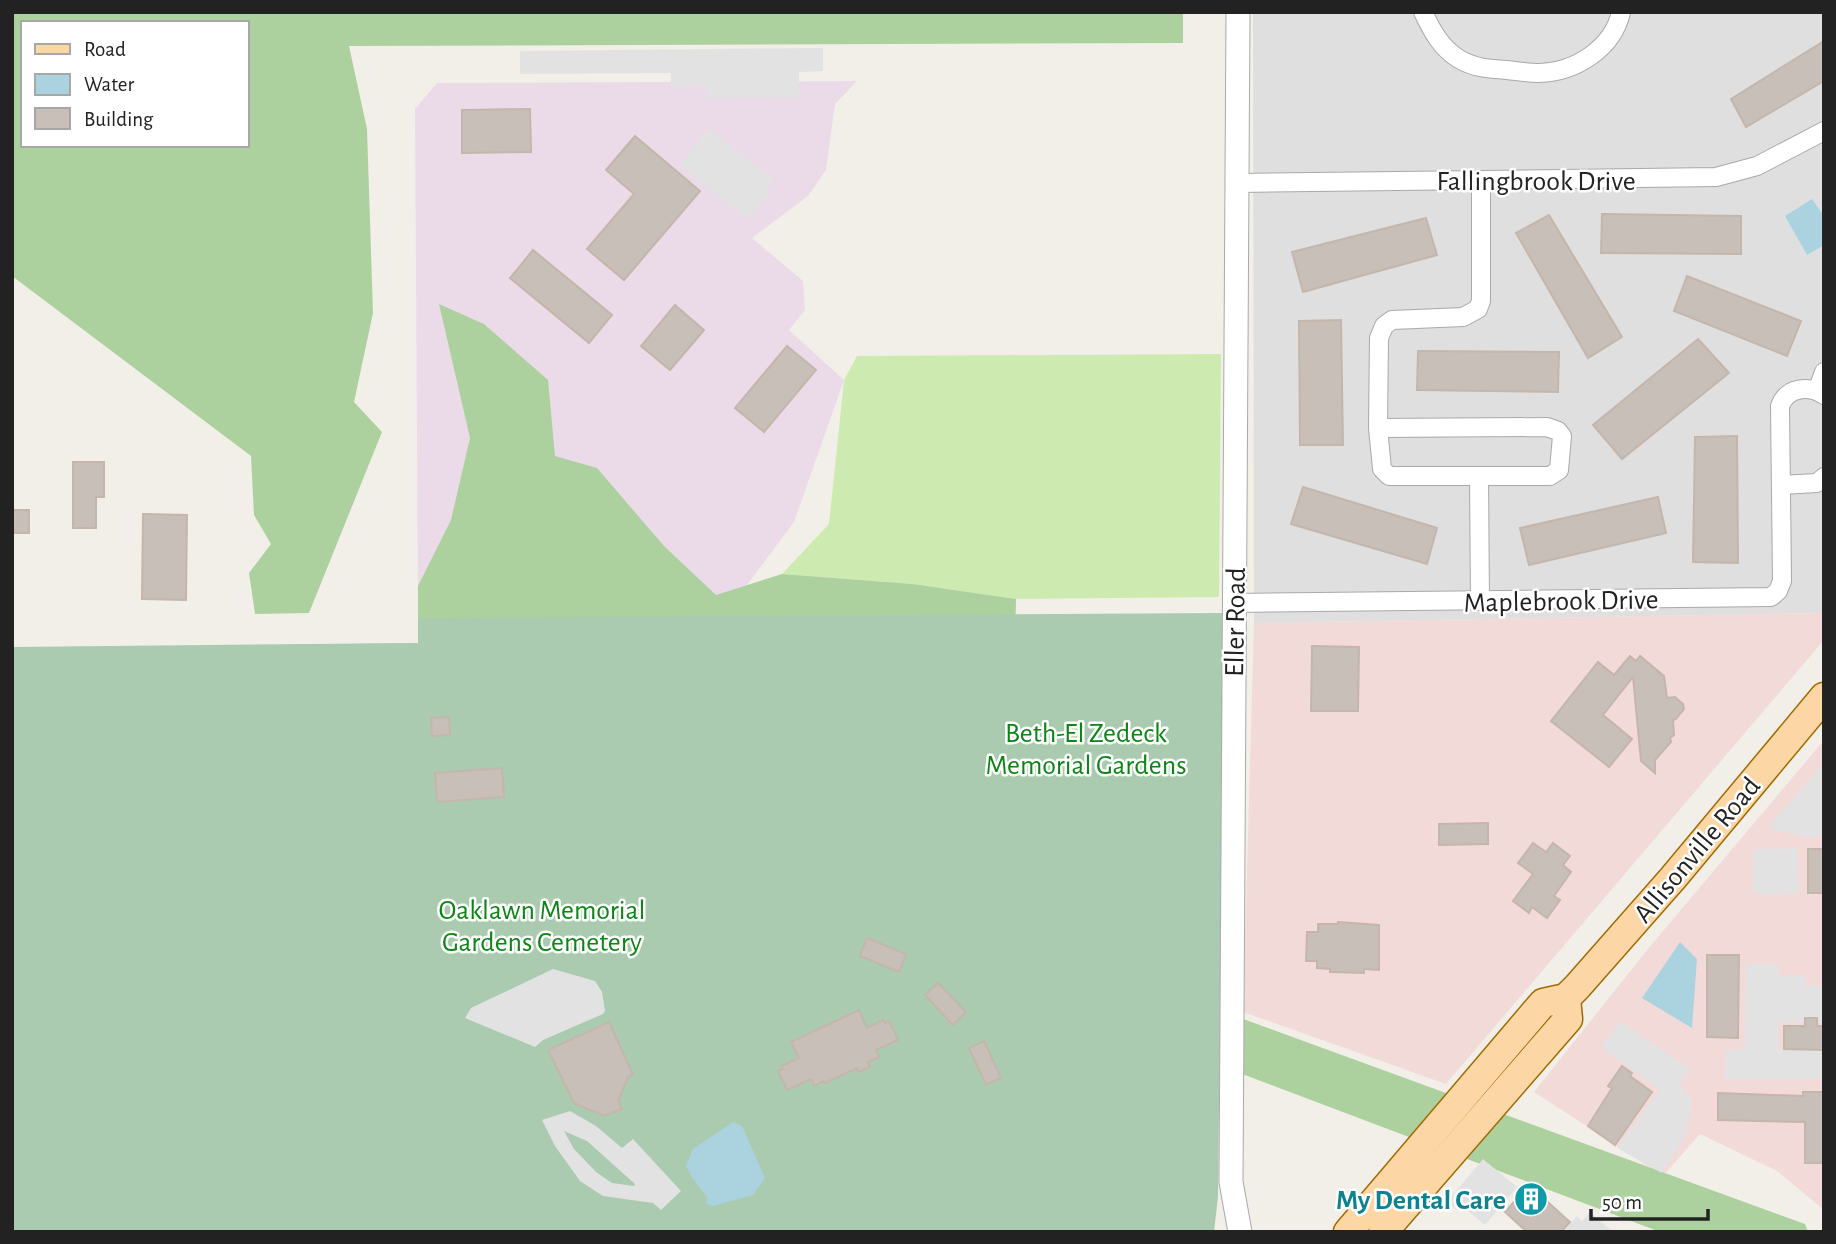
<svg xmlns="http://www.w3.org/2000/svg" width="1836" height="1244" font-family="'Alegreya Sans',sans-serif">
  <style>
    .residential { fill: #e0dfdf }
    .commercial { fill: #f2dad9 }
    .industrial { fill: #ebdbe8 }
    .grass { fill: #cdebb0 }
    .forest { fill: #add19e; fill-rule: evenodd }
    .cemetery { fill: #aacbaf }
    .parking { fill: #e2e2e2; fill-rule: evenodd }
    .water { fill: #aad3df }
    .building { fill: #c7bfb8; stroke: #c4b6ab; stroke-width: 2 }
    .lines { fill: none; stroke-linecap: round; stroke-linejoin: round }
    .minor-casing { stroke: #a9a9a9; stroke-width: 20 }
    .tertiary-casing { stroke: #a9a9a9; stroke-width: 25 }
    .primary-casing { stroke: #a06b00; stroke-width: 31 }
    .minor { stroke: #fff; stroke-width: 18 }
    .tertiary { stroke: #fff; stroke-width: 23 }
    .primary { stroke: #fcd6a4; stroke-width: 28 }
    .labels { text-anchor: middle; stroke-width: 5; stroke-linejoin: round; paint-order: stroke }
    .street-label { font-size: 28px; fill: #222; stroke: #fff }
    .park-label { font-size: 28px; fill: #0c8416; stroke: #fff }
    .culture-label { font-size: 28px; font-weight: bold; fill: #0d838f; stroke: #fff; text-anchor: end }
  </style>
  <rect width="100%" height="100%" fill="#f2efe9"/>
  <!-- residential -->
  <path class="residential" d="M1253 12H1824V613L1254 623Z"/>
  <!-- commercial -->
  <g class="commercial">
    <path d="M1824 613V640L1446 1084 1243 1012 1254 623Z"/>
    <path d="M1824 740V1210L1777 1171 1700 1134 1663 1176 1534 1092 1647 950Z"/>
  </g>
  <!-- industrial -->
  <path class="industrial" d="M857 81 835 104 826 170 808 196 752 238 803 281 805 310 789 330 844 380 794 522 724 616 418 618 415 109 437 83Z"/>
  <!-- grass -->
  <path class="grass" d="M1221 354 1219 597 1016 599 913 584 782 574 829 524 844 380 857 356Z"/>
  <!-- forest -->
  <g class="forest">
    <path d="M12 12H1143L1183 13V43L349 46 367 129 373 313 354 402 382 432 309 613 255 614 249 573 271 544 254 515 251 456 12 276ZM23 23H247V145H23Z"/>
    <path d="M439 304 484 324 548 380 555 456 597 468 664 546 716 595 782 574 913 584 1016 599 1015 645 1213 1008 1805 1224 1808 1232H1656L1655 1230 1213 1063 270 645 418 643V586L451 520 470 438Z"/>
  </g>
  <!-- cemetery -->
  <path class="cemetery" d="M1224 613 1218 1197 1214 1232H12V647L418 643V618Z"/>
  <!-- parking -->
  <g class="parking">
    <path d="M823 48V71L799 72V97L706 98V86L671 87V73L520 74V51Z"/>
    <path d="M709 129 774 180 767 190 770 192 748 219 680 165Z"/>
    <path d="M1824 763V837H1806L1768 828Z"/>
    <path d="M1797 848 1799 893 1766 895 1753 891V849Z"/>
    <path d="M1746 964H1779V975H1805V986H1824V1022H1778V1050H1824V1079H1725L1726 1050 1745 1049Z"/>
    <path d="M553 969 595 981 602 992 605 1011 603 1014 543 1040 535 1047 465 1018 471 1008Z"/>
    <path d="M1620 1021 1691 1070 1680 1085 1692 1100 1687 1132 1662 1173 1617 1148 1660 1090 1601 1047Z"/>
    <path d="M570 1111 596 1126 622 1148 633 1139 681 1191 661 1210 653 1203 603 1196 580 1181 555 1146 542 1120ZM564 1131 587 1141 635 1184 634 1186 612 1183 596 1172 574 1149Z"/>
    <path d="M1483 1159 1517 1187 1485 1225 1461 1205 1457 1210 1447 1202Z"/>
    <path d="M1590 1212 1613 1232H1563L1577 1216 1582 1221Z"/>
  </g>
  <!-- water -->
  <g class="water">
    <path d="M1812 199 1824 216V245L1807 255 1785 216Z"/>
    <path d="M1680 942 1697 959 1692 1028 1642 998Z"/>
    <path d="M733 1122 742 1126 765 1178 753 1195 713 1206 707 1204V1197L692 1177 686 1166 693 1149Z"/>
  </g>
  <!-- building -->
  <g class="building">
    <path d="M1824 41V81L1746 127 1731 99Z"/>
    <path d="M530 109 531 152 462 153V110Z"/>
    <path d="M635 136 700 191 624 280 587 249 634 194 606 170Z"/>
    <path d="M1602 214 1741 216V254L1601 253Z"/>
    <path d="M1549 215 1622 337 1588 358 1516 233Z"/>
    <path d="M1426 218 1437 255 1303 292 1292 252Z"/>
    <path d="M533 250 612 315 589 343 510 278Z"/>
    <path d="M1687 276 1801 321 1787 356 1674 311Z"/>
    <path d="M675 305 704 330 670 370 641 346Z"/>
    <path d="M1341 320 1343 445H1300L1299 321Z"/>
    <path d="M1698 339 1729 373 1622 459 1593 425Z"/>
    <path d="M787 346 816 370 764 432 735 408Z"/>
    <path d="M1418 351 1559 352 1558 392 1417 390Z"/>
    <path d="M1737 436 1738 563 1693 562 1695 437Z"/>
    <path d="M73 462H104V497H96V528H73Z"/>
    <path d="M1303 487 1437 528 1427 564 1291 524Z"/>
    <path d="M1658 497 1666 533 1529 565 1520 528Z"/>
    <rect x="12" y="510" width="17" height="23"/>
    <path d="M143 514 187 515 186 600 142 599Z"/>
    <path d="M1312 646 1359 647 1358 711H1311Z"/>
    <path d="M1630 656 1636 661 1640 656 1664 676 1667 698 1675 697 1683 704 1684 709 1676 719 1673 720 1674 735 1670 738 1671 742 1655 760V773L1641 761 1633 677 1603 715 1632 739 1609 767 1551 721 1598 662 1614 675Z"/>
    <path d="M449 717 450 735 432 736 431 718Z"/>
    <path d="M502 768 504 797 437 802 435 773Z"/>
    <path d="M1488 823V844L1439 845V824Z"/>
    <path d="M1533 843 1546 852 1553 843 1570 856 1563 865 1571 872 1554 896 1560 900 1547 918 1532 907 1529 913 1513 901 1533 874 1518 863Z"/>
    <rect x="1808" y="849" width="16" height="44"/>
    <path d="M1338 922 1379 925V970L1364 969V973L1330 972V969L1317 968V961H1306L1307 932H1318V924H1338Z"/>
    <path d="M867 938 906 954 899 972 860 956Z"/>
    <path d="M1707 955H1739L1738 1038 1707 1037Z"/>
    <path d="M938 983 966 1012 953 1025 925 995Z"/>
    <path d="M859 1010 867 1028 883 1020 885 1023 889 1021 898 1040 876 1050 879 1057 868 1062 870 1067 859 1072 857 1068 825 1083 824 1081 814 1086 811 1079 787 1090 778 1071 783 1069 781 1066 799 1058 791 1042Z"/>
    <path d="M1805 1018H1817V1026H1824V1050L1784 1049V1026H1805Z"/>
    <path d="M609 1022 633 1075 628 1077 618 1101 622 1109 604 1116 574 1103 548 1050Z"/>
    <path d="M984 1041 1001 1078 986 1085 969 1048Z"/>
    <path d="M1622 1066 1632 1073 1630 1076 1652 1092 1615 1145 1588 1126 1612 1088 1608 1086Z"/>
    <path d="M1803 1092H1824V1163H1805V1122L1718 1120V1093L1803 1096Z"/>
    <path d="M1529 1185 1570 1222 1561 1232H1527L1505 1212Z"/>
  </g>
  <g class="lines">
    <!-- minor casing -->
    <g class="minor-casing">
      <g id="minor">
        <path d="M1423 12C1432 31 1441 48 1459 59 1474 68 1490 69 1507 70 1517 71 1529 73 1539 73 1576 72 1613 48 1621 12"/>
        <path d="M1239 183 1716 177 1757 166 1824 131"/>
        <path d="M1817 391 1824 372"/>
        <path d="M1378 428 1547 427 1558 431 1562 436 1559 470 1550 476H1389L1382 469 1378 428 1379 338 1384 326 1392 320 1463 317 1478 309 1481 301V180"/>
        <path d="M1479 477 1480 601"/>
        <path d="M1781 485 1817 483 1824 477"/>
        <path d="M1234 603 1771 597 1778 591 1782 581 1780 406C1787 387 1809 385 1824 395"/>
      </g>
    </g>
    <!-- tertiary casing -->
    <g class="tertiary-casing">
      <path id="tertiary" d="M1238 12 1231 1182 1240 1232"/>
    </g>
    <!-- primary casing -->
    <g class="primary-casing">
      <g id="primary">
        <path d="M1348 1232 1543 1003 1566 998 1577 987 1673 878 1824 697"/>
        <path d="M1383 1232 1568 1019 1566 998"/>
      </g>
    </g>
    <!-- minor -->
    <use href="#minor" class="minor"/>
    <!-- tertiary -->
    <use href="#tertiary" class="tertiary"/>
    <!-- primary -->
    <use href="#primary" class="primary"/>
  </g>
  <!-- icons -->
  <defs>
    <g id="building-disc" transform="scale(1.75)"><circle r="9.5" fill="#0f9aa8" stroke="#fff"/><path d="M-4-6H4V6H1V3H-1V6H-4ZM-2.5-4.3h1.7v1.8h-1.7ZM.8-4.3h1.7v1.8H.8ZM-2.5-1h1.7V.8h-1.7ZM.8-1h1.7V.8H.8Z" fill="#fff"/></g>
  </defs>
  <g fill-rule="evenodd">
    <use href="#building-disc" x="1531" y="1199"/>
  </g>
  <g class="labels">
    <!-- street labels -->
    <g class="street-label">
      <text x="1536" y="190">Fallingbrook Drive</text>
      <text transform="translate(1561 600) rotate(-1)" y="10">Maplebrook Drive</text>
      <text transform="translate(1234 622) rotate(-89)" y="10">Eller Road</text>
      <text transform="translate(1696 849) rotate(-50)" y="10">Allisonville Road</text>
    </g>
    <!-- park labels -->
    <g class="park-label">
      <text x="1086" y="742">Beth-El Zedeck<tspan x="1086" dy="32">Memorial Gardens</tspan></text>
      <text x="542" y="919">Oaklawn Memorial<tspan x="542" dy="32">Gardens Cemetery</tspan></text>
    </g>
    <!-- culture labels -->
    <g class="culture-label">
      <text x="1506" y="1209">My Dental Care</text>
    </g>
  </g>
  <!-- border -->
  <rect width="1836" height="1244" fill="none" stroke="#222222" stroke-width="28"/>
  <!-- legend -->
  <rect x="21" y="21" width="228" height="126" fill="#ffffff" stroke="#a7a7a7" stroke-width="2"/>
  <rect x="35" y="44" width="35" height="10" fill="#fcd6a4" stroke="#a7a7a7" stroke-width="2"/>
  <text x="84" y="56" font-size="21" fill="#222222">Road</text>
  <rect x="35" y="74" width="35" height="21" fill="#aad3df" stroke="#a7a7a7" stroke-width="2"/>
  <text x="84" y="91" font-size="21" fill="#222222">Water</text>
  <rect x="35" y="108" width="35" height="21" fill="#c7bfb8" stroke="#a7a7a7" stroke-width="2"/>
  <text x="84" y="126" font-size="21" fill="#222222">Building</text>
  <!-- scale -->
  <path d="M1591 1209v10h117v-10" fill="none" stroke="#222222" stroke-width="3.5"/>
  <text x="1602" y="1209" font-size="21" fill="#222222" stroke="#ffffff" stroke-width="5" paint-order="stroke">50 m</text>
</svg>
